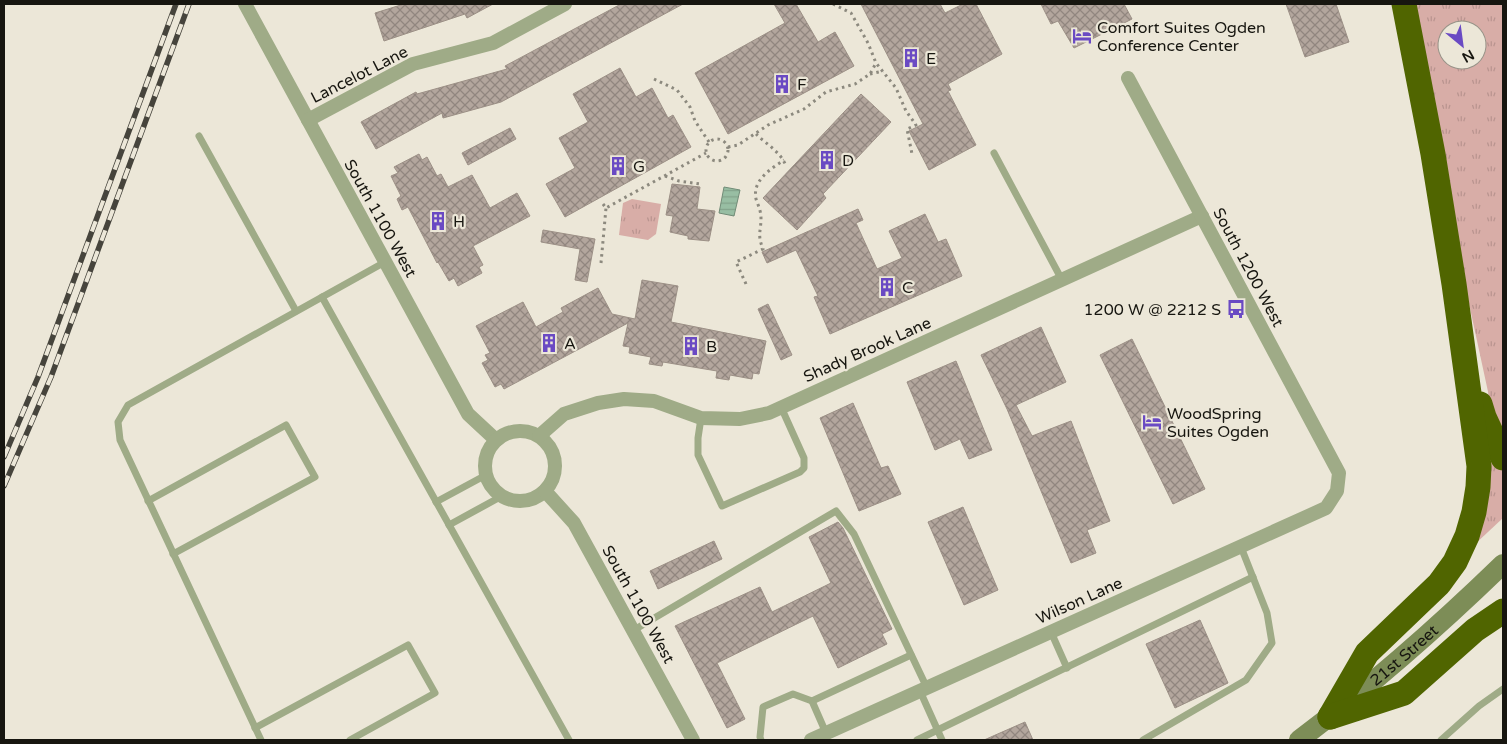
<svg xmlns="http://www.w3.org/2000/svg" width="1507" height="744" font-family="'Varela Round',sans-serif">
  <style>
    .grass { fill: url(#grass-tufts); fill-rule: evenodd }
    .water { fill: url(#water-rules); stroke: #718c77 }
    .building { fill: url(#building-cross-hatch); stroke: #9c9086 }
    .lines { fill: none; stroke-linecap: round; stroke-linejoin: round }
    .path { stroke: #8c897e; stroke-width: 3; stroke-dasharray: 2.5 4; stroke-linecap: butt }
    .service { stroke: #9fab87; stroke-width: 7 }
    .minor { stroke: #9fab87; stroke-width: 14 }
    .secondary { stroke: #7d8d57; stroke-width: 20 }
    .motorway { stroke: #506500; stroke-width: 25 }
    .rail-casing { stroke: #46443c; stroke-width: 5.5 }
    .rail { stroke: #ece7d8; stroke-width: 4; stroke-dasharray: 11; stroke-linecap: butt }
    .labels { text-anchor: middle; stroke-width: 4.5; stroke-linejoin: round; paint-order: stroke }
    .poi-label { font-size: 16px; fill: #171610; stroke: #ece7d8; text-anchor: start }
    .street-label { font-size: 16px; fill: #171610; stroke: #ece7d8 }
  </style>
  <defs>
    <pattern id="grass-tufts" width="24" height="20" patternUnits="userSpaceOnUse" patternTransform="scale(1.25)"><rect width="24" height="20" fill="#d8ada7"/><path d="M3 7l-1-3M5 7V3M7 7l1-3M15 17l-1-3M17 17v-4M19 17l1-3" fill="none" stroke="#b9948f"/></pattern>
    <pattern id="water-rules" width="6" height="5" patternUnits="userSpaceOnUse" patternTransform="scale(1.25)"><rect width="6" height="5" fill="#98bea3"/><path d="M0 2.5h6" fill="none" stroke="#82a38b"/></pattern>
    <pattern id="building-cross-hatch" width="8" height="8" patternUnits="userSpaceOnUse" patternTransform="scale(1.25)"><rect width="8" height="8" fill="#b3a69d"/><path d="M0 0l8 8M0 8l8-8" fill="none" stroke="#91867f"/></pattern>
  </defs>
  <rect width="100%" height="100%" fill="#ece7d8"/>
  <!-- grass -->
  <g class="grass">
    <path d="M1414 4H1503V435L1490 401 1468 299ZM1447 30H1477V60H1447Z"/>
    <path d="M632 199 661 204 656 234 648 240 619 235 623 203Z"/>
    <path d="M1495 459 1503 472V518L1473 546 1488 462Z"/>
  </g>
  <!-- water -->
  <path class="water" d="M724 187 740 190 734 216 719 213Z"/>
  <!-- building -->
  <g class="building">
    <path d="M404 4H493L467 18 465 14 384 41 375 13Z"/>
    <path d="M621 4H683L501 102 443 118 442 113 376 149 361 122 416 92 417 94 507 69 505 66Z"/>
    <path d="M774 4H796L818 42 835 32 854 66 728 134 695 73 785 23Z"/>
    <path d="M861 4H940L945 13 963 4H976L1002 54 948 84 951 90 948 91 976 145 929 170 909 131 923 124Z"/>
    <path d="M1041 4H1124L1132 19 1074 48 1058 21 1051 24Z"/>
    <path d="M1286 4H1336L1349 42 1305 57Z"/>
    <path d="M620 68 636 97 652 88 668 118 673 115 691 147 565 217 546 184 575 168 559 138 588 122 573 94Z"/>
    <path d="M861 94 891 122 823 194 826 198 797 230 763 198Z"/>
    <path d="M510 128 516 139 468 165 462 153Z"/>
    <path d="M419 154 422 160 427 157 437 176 441 174 448 187 472 175 490 208 517 193 530 216 473 246 483 265 479 267 482 273 458 286 454 278 449 281 438 262 437 263 408 207 402 210 397 199 401 196 391 176 398 173 394 167Z"/>
    <path d="M672 184 700 187 697 209 715 211 709 241 688 239V236L670 232 673 216 666 215Z"/>
    <path d="M858 209 863 220 856 223 877 269 902 258 889 231 925 214 938 242 946 239 962 276 830 334 814 297 818 296 796 250 767 263 762 252Z"/>
    <path d="M543 230 595 239 587 282 575 280 580 249 541 242Z"/>
    <path d="M642 280 678 286 671 322 766 341 759 374 753 373 752 379 730 375 729 380 716 378 717 371 663 362 662 366 649 364 651 357 629 353 630 347 623 346 628 323 504 389 501 384 495 387 482 363 488 360 485 355 490 353 476 326 523 302 536 327 563 312 561 308 598 288 612 314 635 319Z"/>
    <path d="M768 304 792 355 781 360 758 309Z"/>
    <path d="M1041 327 1066 382 1016 405 1032 436 1071 421 1110 521 1087 530 1096 553 1071 563 1007 409 981 355Z"/>
    <path d="M1132 339 1205 489 1173 504 1100 355Z"/>
    <path d="M956 361 992 450 969 459 960 439 935 450 907 382Z"/>
    <path d="M853 403 881 468 888 466 901 494 859 511 820 418Z"/>
    <path d="M963 507 998 590 964 605 928 522Z"/>
    <path d="M838 522 843 528 892 629 882 634 887 644 838 668 813 616 717 663 745 719 727 728 675 626 760 587 772 612 831 583 809 537Z"/>
    <path d="M714 541 722 559 658 589 650 571Z"/>
    <path d="M1200 620 1228 683 1175 708 1146 644Z"/>
    <path d="M1025 722 1033 740H984Z"/>
  </g>
  <g class="lines">
    <!-- path -->
    <g class="path">
      <path d="M833 4 851 13 868 43 876 63 896 88 906 111 916 125 907 129 912 154"/>
      <path d="M870 74 883 71"/>
      <path d="M654 79 677 90 690 107 695 121 709 142"/>
      <path d="M756 134C766 144 781 152 786 166"/>
      <circle cx="717" cy="150" r="11"/>
      <path d="M728 147 738 145 768 125 804 109 826 92 855 84 870 74 876 63"/>
      <path d="M665 176 679 181 700 184"/>
      <path d="M603 204 606 208 706 153"/>
      <path d="M601 263 606 208"/>
      <path d="M746 284 736 262 763 249C757 234 761 232 761 218 761 211 758 205 756 199 752 180 771 169 784 160"/>
    </g>
    <!-- service -->
    <g class="service">
      <path d="M199 136 296 311"/>
      <path d="M994 153 1062 280"/>
      <path d="M322 297 569 740"/>
      <path d="M701 418 698 438V455L722 506 800 472 804 468V458L781 407"/>
      <path d="M148 501 286 425 315 477 173 554"/>
      <path d="M436 502 486 475"/>
      <path d="M449 525 502 496"/>
      <path d="M634 630 836 511 854 534 927 688"/>
      <path d="M1051 632 1067 668"/>
      <path d="M920 691 942 740"/>
      <path d="M812 701 911 655"/>
      <path d="M255 728 408 645 435 693 350 740"/>
      <path d="M261 740 120 440 118 422 128 405 385 262"/>
      <path d="M761 740 760 737 763 707 793 694 812 701 826 733"/>
      <path d="M917 740 1253 577"/>
      <path d="M1143 740 1246 680 1272 643 1267 613 1241 547"/>
      <path d="M1441 740 1479 706 1503 689"/>
    </g>
    <!-- minor -->
    <g class="minor">
      <path d="M245 4 468 414 496 440"/>
      <path d="M308 120 413 64 493 43 565 4"/>
      <circle cx="520" cy="466" r="35"/>
      <path d="M539 436 564 414 598 403 624 399 654 401 701 418 740 419 769 413 1202 216"/>
      <path d="M545 491 574 523 693 740"/>
      <path d="M811 740 1326 508 1337 491 1339 473 1128 78"/>
    </g>
    <!-- secondary -->
    <path class="secondary" id="s1" d="M1299 740C1371 686 1438 627 1503 564"/>
    <!-- motorway -->
    <g class="motorway">
      <path d="M1480 404 1484 417 1503 458"/>
      <path d="M1330 717 1367 653 1439 584 1455 562 1467 536 1474 512 1478 487 1479 466 1454 284 1433 154 1404 4"/>
      <path d="M1330 717 1404 693 1475 630 1503 611"/>
    </g>
    <!-- rail casing -->
    <g class="rail-casing">
      <g id="rail">
        <path d="M4 457 38 377 176 4"/>
        <path d="M4 486 51 377 189 4"/>
      </g>
    </g>
    <!-- rail -->
    <use href="#rail" class="rail"/>
  </g>
  <!-- icons -->
  <defs>
    <g id="hotel-bare" transform="scale(1.5)"><path d="M-6-4.5h1.5V1H6V5H4.5V3h-9V5H-6ZM-4 0a1.8 1.8 0 1 1 3.6 0ZM.5 0V-2.5h3Q6-2.5 6 0Z" fill="#6a4ac3" stroke="#ece7d8" stroke-width="2.5" paint-order="stroke"/></g>
    <g id="building-bare" transform="scale(1.5)"><path d="M-4-6H4V6H1V3H-1V6H-4ZM-2.5-4.3h1.7v1.8h-1.7ZM.8-4.3h1.7v1.8H.8ZM-2.5-1h1.7V.8h-1.7ZM.8-1h1.7V.8H.8Z" fill="#6a4ac3" stroke="#ece7d8" stroke-width="2.5" paint-order="stroke"/></g>
    <g id="bus-bare" transform="scale(1.5)"><path d="M-5-6H5V4H4V6H2V4H-2V6H-4V4H-5ZM-3.5-4V0h7V-4ZM-3.5 1.2v1.5H-2V1.2ZM2 1.2v1.5H3.5V1.2Z" fill="#6a4ac3" stroke="#ece7d8" stroke-width="2.5" paint-order="stroke"/></g>
  </defs>
  <g fill-rule="evenodd">
    <use href="#hotel-bare" x="1082" y="36"/>
    <use href="#building-bare" x="911" y="58"/>
    <use href="#building-bare" x="782" y="84"/>
    <use href="#building-bare" x="827" y="160"/>
    <use href="#building-bare" x="618" y="166"/>
    <use href="#building-bare" x="438" y="221"/>
    <use href="#building-bare" x="887" y="287"/>
    <use href="#bus-bare" x="1236" y="309"/>
    <use href="#building-bare" x="549" y="343"/>
    <use href="#building-bare" x="691" y="346"/>
    <use href="#hotel-bare" x="1152" y="422"/>
  </g>
  <g class="labels">
    <!-- poi labels -->
    <g class="poi-label">
      <text x="1097" y="33">Comfort Suites Ogden<tspan x="1097" dy="18">Conference Center</tspan></text>
      <text x="926" y="64">E</text>
      <text x="797" y="90">F</text>
      <text x="842" y="166">D</text>
      <text x="633" y="172">G</text>
      <text x="453" y="227">H</text>
      <text x="902" y="293">C</text>
      <text x="1221" y="315" text-anchor="end">1200 W @ 2212 S</text>
      <text x="564" y="349">A</text>
      <text x="706" y="352">B</text>
      <text x="1167" y="419">WoodSpring<tspan x="1167" dy="18">Suites Ogden</tspan></text>
    </g>
    <!-- street labels -->
    <g class="street-label">
      <text transform="translate(359 74) rotate(-27)" y="6">Lancelot Lane</text>
      <text transform="translate(381 218) rotate(61)" y="6">South 1100 West</text>
      <text transform="translate(1249 267) rotate(62)" y="6">South 1200 West</text>
      <text transform="translate(867 349) rotate(-24)" y="6">Shady Brook Lane</text>
      <text transform="translate(1079 600) rotate(-24)" y="6">Wilson Lane</text>
      <text transform="translate(639 604) rotate(61)" y="6">South 1100 West</text>
      <text dy="6" stroke="none"><textPath href="#s1" startOffset="135">21st Street</textPath></text>
    </g>
  </g>
  <!-- border -->
  <rect width="1507" height="744" fill="none" stroke="#171610" stroke-width="10"/>
  <!-- north arrow -->
  <g transform="translate(1462 45) rotate(151)"><circle r="24" fill="#ece7d8" stroke="#979388"/>
  <path d="M0-4L9 19L0 12L-9 19Z" fill="#6a4ac3"/>
  <text y="-8" font-size="14" font-weight="bold" text-anchor="middle" fill="#171610">N</text>
  </g>
</svg>
